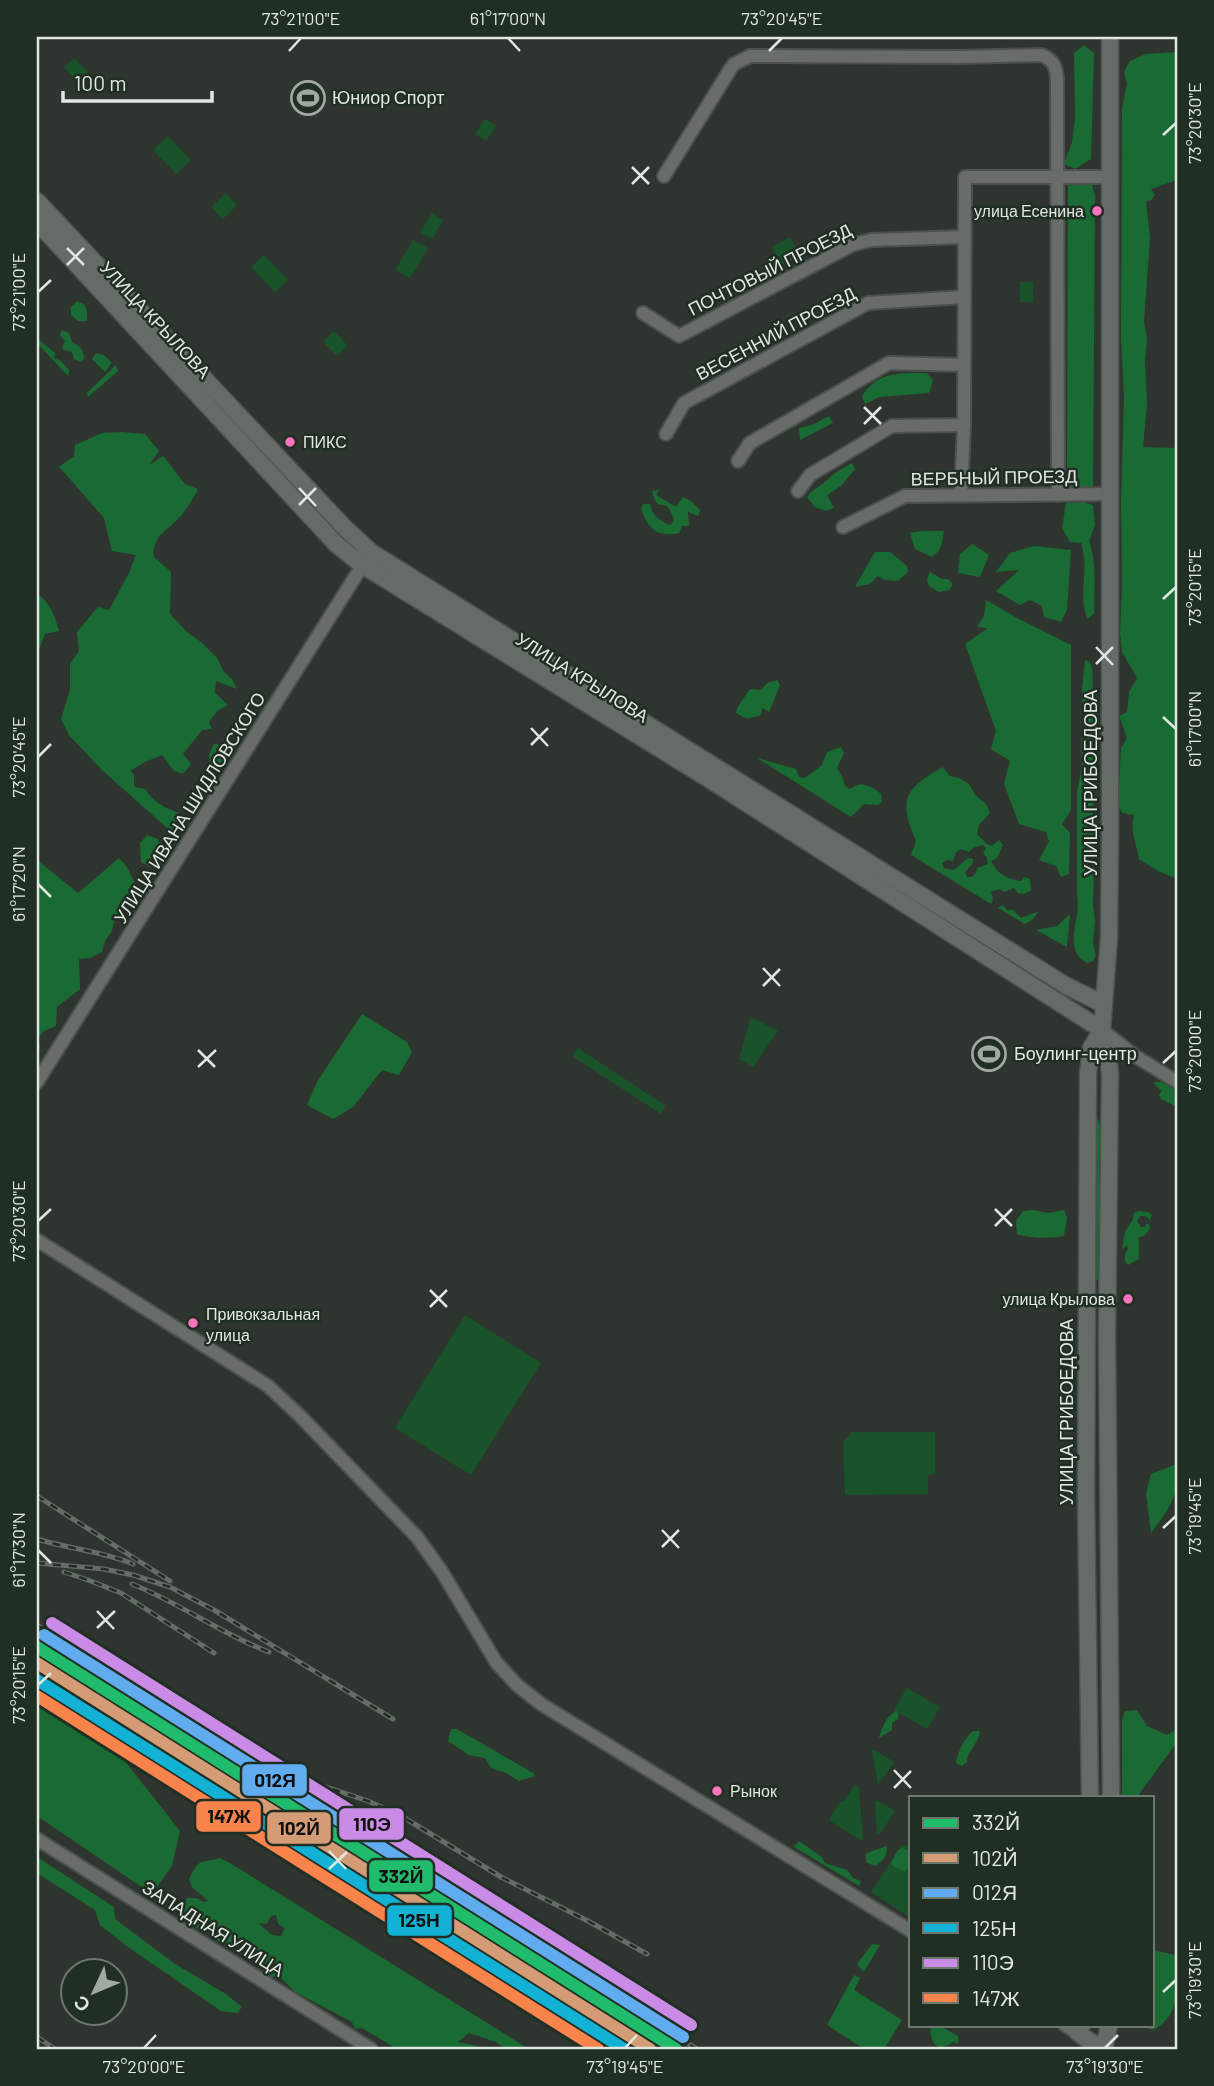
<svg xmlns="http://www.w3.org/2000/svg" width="1214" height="2086" font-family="Barlow,sans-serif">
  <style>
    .green { fill: #185329 }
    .forest { fill: #1a6b33; fill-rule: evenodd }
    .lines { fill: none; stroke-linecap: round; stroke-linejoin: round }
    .minor-casing { stroke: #4b514c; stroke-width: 16 }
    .major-casing { stroke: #4b514c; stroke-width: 19 }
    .minor { stroke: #686d69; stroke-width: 12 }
    .major { stroke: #656c66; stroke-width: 16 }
    .rail-casing { stroke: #666c66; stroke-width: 5 }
    .rail { stroke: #212e23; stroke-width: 2.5; stroke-dasharray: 8; stroke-linecap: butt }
    .rail-1-casing { stroke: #212e23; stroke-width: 18 }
    .rail-2-casing { stroke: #212e23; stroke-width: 18 }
    .rail-3-casing { stroke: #212e23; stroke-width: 18 }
    .rail-4-casing { stroke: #212e23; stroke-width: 18 }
    .rail-5-casing { stroke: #212e23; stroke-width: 18 }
    .rail-6-casing { stroke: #212e23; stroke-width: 18 }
    .rail-1 { stroke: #20bc6c; stroke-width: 12 }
    .rail-2 { stroke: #d39c74; stroke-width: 12 }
    .rail-3 { stroke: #60acee; stroke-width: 12 }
    .rail-4 { stroke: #13b2d5; stroke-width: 12 }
    .rail-5 { stroke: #ca8be6; stroke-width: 12 }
    .rail-6 { stroke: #f8844c; stroke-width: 12 }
    .ticks { fill: none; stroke: #e0e8e1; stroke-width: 2.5 }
    .bus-dot { fill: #fc73be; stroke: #212e23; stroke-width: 2.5 }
    .labels { text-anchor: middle; stroke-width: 5; stroke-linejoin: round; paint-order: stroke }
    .bus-label { font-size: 16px; fill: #e0e8e1; stroke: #212e23; text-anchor: start }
    .poi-label { font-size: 18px; fill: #e0e8e1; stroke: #212e23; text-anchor: start }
    .street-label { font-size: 18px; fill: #e0e8e1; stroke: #212e23 }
    .line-badge { stroke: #212e23; stroke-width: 2.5 }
    .pale-badge-label { font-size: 19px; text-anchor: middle; font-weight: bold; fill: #111 }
    .neatline { fill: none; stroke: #e0e8e1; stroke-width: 2.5 }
    .ticks-label { font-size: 18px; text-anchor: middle; fill: #e0e8e1 }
  </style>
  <rect width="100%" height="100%" fill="#2e352f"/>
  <!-- green -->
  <g class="green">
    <path d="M74 58 88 72 78 82 64 67Z"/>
    <path d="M485 119 496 126 486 141 475 134Z"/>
    <path d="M168 136 191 160 176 174 153 150Z"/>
    <path d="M226 193 237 205 223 219 211 207Z"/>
    <path d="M432 213 443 220 432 239 420 232Z"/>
    <path d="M790 237 800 256 782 266 772 247Z"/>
    <path d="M413 240 428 248 410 278 395 270Z"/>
    <path d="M264 255 288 280 275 292 251 267Z"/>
    <rect x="1020" y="282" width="13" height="20"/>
    <path d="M334 331 348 346 337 356 323 342Z"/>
    <path d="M751 1017 778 1031 753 1067 739 1059Z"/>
    <path d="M578 1048 666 1106 661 1114 572 1056Z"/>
    <path d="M465 1315 541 1363 471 1475 395 1428Z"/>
    <path d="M852 1432H935V1474L928 1475V1494L845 1495 843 1442Z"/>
    <path d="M907 1688 940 1707 927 1729 894 1710Z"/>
    <path d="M873 1749 894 1762 878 1785 872 1751Z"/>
    <path d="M855 1784 859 1788 863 1839 861 1841 830 1821V1818L839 1803 845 1800Z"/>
    <path d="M877 1800 895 1811 880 1834H877L875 1802Z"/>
    <path d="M908 1845 911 1847V1918L871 1892 901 1846Z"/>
  </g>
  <!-- forest -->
  <g class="forest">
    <path d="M1084 45 1094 53 1091 159 1075 169 1064 164 1072 142 1075 119 1074 53Z"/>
    <path d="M1177 52V180L1151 189 1155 195 1151 200 1146 201 1150 238 1144 321 1147 339 1145 360 1147 404 1143 447 1177 448V879L1158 871 1139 859C1136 840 1130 835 1134 815L1122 813 1118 804 1121 748 1127 738 1119 716 1127 712 1129 692 1137 678 1122 652 1120 633 1122 586 1121 501 1124 398 1121 337 1122 108 1127 84 1124 72 1130 61 1146 54Z"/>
    <path d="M1091 183 1095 195 1093 487H1067L1068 185Z"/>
    <path d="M77 301 84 304 87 311V321H78L71 315V307Z"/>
    <path d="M62 330 69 333 72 342C80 346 84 350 84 359L80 362 74 359 72 352 62 349 65 341 60 335Z"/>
    <path d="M37 338 55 353 54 358 61 361 69 370 68 376 37 343Z"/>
    <path d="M96 353 104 355 112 363 105 372 92 359Z"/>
    <path d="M116 365 118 371 88 397 87 393Z"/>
    <path d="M927 373 933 380 929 393 879 397 865 404 862 397C875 371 902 373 927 373Z"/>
    <path d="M829 416 833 423 800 440 799 428 812 425Z"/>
    <path d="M122 432 145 434 159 451 149 465 163 456 185 484 198 489C192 501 185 512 175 522 163 534 157 533 153 553L155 558 171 572 170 614 187 632 201 642 217 658 224 672 232 679 237 689 216 681 215 693 228 705 217 711 209 722 212 729 202 730 183 754 191 764 183 774 173 770 162 755 145 762 130 771 134 775V787L145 789C153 802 165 808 179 813L175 835 102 770 69 735 61 719 70 690V664L79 651 77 632 98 607 109 610 129 573 136 555 112 551 104 518 55 462 59 467 74 456 75 445 102 433Z"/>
    <path d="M852 463 855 469 842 485 827 495 834 508 826 511 815 507 807 497C814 487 819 488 826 481 834 473 841 469 852 463Z"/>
    <path d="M659 490 656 495 676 507 683 497 691 501 700 510 698 516 688 512 689 526H682L679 533C657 538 647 528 641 508L643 504H650C653 516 659 521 671 525L674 519C670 511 669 503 658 505L654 498 652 491Z"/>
    <path d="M1083 502 1093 505 1095 525 1089 541C1097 562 1094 590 1094 613L1088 619C1077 598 1090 568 1081 543L1070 542 1062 528 1066 503Z"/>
    <path d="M921 531H944C942 543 942 550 932 557L915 549 910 533Z"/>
    <path d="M972 544 989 555 980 577 958 573 960 554Z"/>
    <path d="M1034 546 1071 550 1067 610 1061 622 1044 617 1042 606 1030 600 1020 605 996 591 1019 570 996 572 1010 553Z"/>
    <path d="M875 552H890L907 566 908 572 898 581 885 580 878 576 870 584 855 587Z"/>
    <path d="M930 572 942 579H948L953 584 949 590 939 592 929 586 927 579Z"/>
    <path d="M37 594C50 602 55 616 59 631L45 634 40 647 37 650Z"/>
    <path d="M986 600 1017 618 1071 645V810L1062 824 1070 833 1069 874 1061 877 1056 866 1039 860 1049 841 1046 832 1019 824 1004 784 1010 761 991 749 996 731 965 644 988 628 977 627 984 616Z"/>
    <path d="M1085 660 1090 662 1092 668C1095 719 1094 770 1093 821 1093 837 1098 843 1090 858L1094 869 1093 904 1095 921 1093 943 1096 955 1093 961 1087 963C1061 949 1082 919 1077 895V792L1082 767 1081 740 1084 733 1082 690Z"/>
    <path d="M777 680 780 685 769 712 762 708 761 715 747 719 736 713 737 708 750 689 761 690 767 683Z"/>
    <path d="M214 744H227L232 746V753L226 761 217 767 210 765 209 754Z"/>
    <path d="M841 747 844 753 837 768 843 778 845 786 850 789C862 780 871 786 881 794L882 802 878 805 864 804 851 817 757 758 796 769 799 777 805 778 822 765 827 752Z"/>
    <path d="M943 767 950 776 959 778 969 784 975 795 986 804 990 813 979 825 977 834 987 844 992 846 999 840 1003 845 997 858 991 861C998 874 1006 879 1021 881L1024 877 1030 879 1031 890 1024 894 1018 893 1014 888 1004 892 999 889 991 892 993 899 991 904 911 855 916 841C898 800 904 789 943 767ZM983 845 986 848 983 853 986 856 988 864 977 868 976 873 972 877H967L965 872 973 863V859L968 858 954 870 944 868 942 863 947 860 953 861 956 852 961 849 969 852 973 848Z"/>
    <path d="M147 835 158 839C163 851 159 857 150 867L141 862 140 843Z"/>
    <path d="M119 858 127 867 136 886 130 902 114 922 112 931 105 941 102 952 90 958 79 959 80 989 57 1007 56 1026 44 1031 38 1038 40 1049 37 1050V860L78 893Z"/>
    <path d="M1003 905 1007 910H1013L1021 918 1039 911 1032 920 1025 924 998 908Z"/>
    <path d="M1070 914 1067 947 1036 930 1057 926Z"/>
    <path d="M362 1014 407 1042 412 1052 399 1075 382 1070 353 1107 333 1119 307 1105 317 1082Z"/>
    <path d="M1154 1082H1162L1177 1091V1107L1161 1099 1159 1095 1162 1091 1155 1085Z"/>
    <path d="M1093 1115H1096C1103 1127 1102 1151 1099 1164L1102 1277 1099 1280 1095 1279 1092 1256 1096 1247 1093 1233 1092 1164 1097 1149 1091 1139Z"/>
    <path d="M1033 1210 1048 1213 1064 1210 1067 1218 1064 1236C1048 1238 1032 1239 1017 1234L1016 1221 1023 1211Z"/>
    <path d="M1139 1211 1148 1212 1152 1215 1150 1220 1145 1216H1140L1137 1221 1141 1227H1145L1146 1224H1149L1150 1229 1144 1236 1138 1237C1140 1245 1138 1251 1139 1259L1128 1265 1125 1261V1254L1128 1249 1127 1245 1122 1249 1125 1232 1133 1219 1134 1213Z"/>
    <path d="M1177 1464C1177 1500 1172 1505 1151 1533L1146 1493 1151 1474Z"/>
    <path d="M37 1690 124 1760 180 1831 172 1866 152 1894 37 1816Z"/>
    <path d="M1137 1710 1147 1726 1167 1735 1174 1731 1177 1722V1742L1137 1797H1122V1720L1125 1711Z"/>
    <path d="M896 1711 899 1714 897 1720 892 1723V1730L879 1738C881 1729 887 1715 896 1711Z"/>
    <path d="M451 1729H457L533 1773 535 1776 519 1781 506 1773 491 1768 485 1758 469 1755 448 1741Z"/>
    <path d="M973 1731H980C979 1743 967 1751 967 1762L962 1766 956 1763C958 1751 964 1739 973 1731Z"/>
    <path d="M799 1841 822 1857 825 1863 847 1870 853 1878 861 1881 859 1886 794 1847Z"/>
    <path d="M887 1846C888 1855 882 1863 874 1866L866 1862V1854L872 1851Z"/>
    <path d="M902 1848 911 1852V1870L910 1867 905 1871 896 1868 891 1864 897 1851Z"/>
    <path d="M37 1857 114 1907 115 1919 175 1964 226 1994 242 2007 237 2013 221 2011 128 1947 100 1925 95 1910 37 1873Z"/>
    <path d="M220 1858 230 1863 529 2049H495L504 2048 496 2042 469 2033 458 2042 478 2046 480 2049H397L362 2028 355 2029 352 2022 295 1992 279 1976 271 1977 266 1972 265 1963C257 1963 248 1955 237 1953L234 1945 228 1943 224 1945 217 1941 213 1933C201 1933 186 1923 182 1912L187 1898H196L204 1902 208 1901 192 1887 189 1879C200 1857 199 1864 220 1858ZM276 1915 278 1924 285 1928 281 1936 272 1935 258 1923 267 1924 271 1916Z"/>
    <path d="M872 1944 880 1945 864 1972 857 1964Z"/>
    <path d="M1153 1950 1175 1955 1177 1953C1177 1982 1183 2015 1153 2030L1139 2025H1153Z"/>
    <path d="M854 1975 860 1978 854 1990 902 2020 884 2049H864L827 2025Z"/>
    <path d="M933 2026H940L958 2036V2044L953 2042 948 2045 939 2048 933 2042 930 2031Z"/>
  </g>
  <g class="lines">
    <!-- minor casing -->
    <g class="minor-casing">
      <g id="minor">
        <path d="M664 176 731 68 734 64 750 56 960 57 1042 55C1054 61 1056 66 1057 79L1058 495"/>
        <path d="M643 313 679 336 852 245 871 240 964 237"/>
        <path d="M666 434 684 403 868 303 964 297"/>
        <path d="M738 461 750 443 889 363 964 365"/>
        <path d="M798 491 810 475 892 426 964 425"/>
        <path d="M961 494 964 425 965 177H1109"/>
        <path d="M843 527 905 496 1111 494"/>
        <path d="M1102 1030 1135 1056 1177 1082"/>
        <path d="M37 1082 367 558"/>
        <path d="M37 1240 268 1386 301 1417 417 1537 442 1572 496 1662 517 1685 541 1704 911 1931"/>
        <path d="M37 1839 371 2049"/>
        <path d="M1065 2025 1078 2033"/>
      </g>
    </g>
    <!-- major casing -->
    <g class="major-casing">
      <g id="major">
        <path d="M1110 37V836L1109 938 1102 1030 1108 1051 1110 1075 1107 1337 1111 1797"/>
        <path d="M37 201 345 528 371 552 1065 985 1103 1004"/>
        <path d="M37 222 336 544 362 565 707 778 1102 1030"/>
        <path d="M1090 1797 1086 1497 1088 1074 1091 1048 1102 1030"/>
        <path d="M1082 2025 1078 2033 1101 2049"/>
        <path d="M1104 2049 1109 2025"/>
      </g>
    </g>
    <!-- minor -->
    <use href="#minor" class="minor"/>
    <!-- major -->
    <use href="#major" class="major"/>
    <!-- rail casing -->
    <g class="rail-casing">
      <g id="rail">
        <path d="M37 1496 170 1581"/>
        <path d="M37 1539C69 1549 102 1551 133 1564"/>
        <path d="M37 1563 104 1569 133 1575 170 1587 214 1610 393 1719"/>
        <path d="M64 1572 88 1580 121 1593 214 1653"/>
        <path d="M132 1584C180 1603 221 1634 269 1652"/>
        <path d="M37 1625 461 1888"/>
        <path d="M287 1774 368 1801 403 1817 501 1877 588 1921 647 1954"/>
        <path d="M323 1817 697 2049"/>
        <path d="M37 2037 55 2049"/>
      </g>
    </g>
    <!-- rail -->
    <use href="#rail" class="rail"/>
    <!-- rail-1 casing -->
    <g class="rail-1-casing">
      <path id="rail-1" d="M37 1647 676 2049"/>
    </g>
    <!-- rail-2 casing -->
    <g class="rail-2-casing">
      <path id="rail-2" d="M37 1663 650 2049"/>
    </g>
    <!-- rail-3 casing -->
    <g class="rail-3-casing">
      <path id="rail-3" d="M44 1635 683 2037"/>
    </g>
    <!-- rail-4 casing -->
    <g class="rail-4-casing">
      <path id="rail-4" d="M37 1680 624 2049"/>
    </g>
    <!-- rail-5 casing -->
    <g class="rail-5-casing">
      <path id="rail-5" d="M52 1623 691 2025"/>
    </g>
    <!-- rail-6 casing -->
    <g class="rail-6-casing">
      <path id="rail-6" d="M37 1696 598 2049"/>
    </g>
    <!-- rail-1 -->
    <use href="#rail-1" class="rail-1"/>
    <!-- rail-2 -->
    <use href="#rail-2" class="rail-2"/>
    <!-- rail-3 -->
    <use href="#rail-3" class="rail-3"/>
    <!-- rail-4 -->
    <use href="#rail-4" class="rail-4"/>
    <!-- rail-5 -->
    <use href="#rail-5" class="rail-5"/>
    <!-- rail-6 -->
    <use href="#rail-6" class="rail-6"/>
  </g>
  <!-- ticks -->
  <path class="ticks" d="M508 38 520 51M289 51 301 38M769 51 782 38M1163 135 1176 123M632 167 649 184M632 184 649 167M67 248 84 265M67 265 84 248M38 292 51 280M864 407 881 424M864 424 881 407M299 488 316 506M299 505 316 488M1163 599 1176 587M1096 647 1113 665M1096 664 1113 647M1163 717 1176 729M531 728 548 746M531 745 548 728M38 757 51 744M38 884 51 897M763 968 780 986M763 986 780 969M198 1050 215 1067M1163 1063 1176 1051M198 1067 216 1050M995 1209 1012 1226M38 1221 51 1209M995 1226 1012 1209M430 1290 447 1307M430 1307 447 1290M1163 1528 1176 1516M662 1530 679 1548M662 1547 679 1530M38 1550 51 1563M97 1611 114 1629M97 1628 115 1611M38 1685 51 1673M894 1770 911 1788M894 1788 911 1771M329 1851 346 1869M329 1869 347 1852M1163 1992 1176 1980M144 2048 156 2035M625 2048 637 2035M1105 2048 1118 2035"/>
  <!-- icons -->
  <defs>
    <g id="stadium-ring" transform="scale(1.75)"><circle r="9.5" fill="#212e23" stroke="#a2a9a3" stroke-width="1.5"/><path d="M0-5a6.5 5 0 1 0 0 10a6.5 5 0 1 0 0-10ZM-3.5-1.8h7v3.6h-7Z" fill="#a2a9a3"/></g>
  </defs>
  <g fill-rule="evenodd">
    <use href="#stadium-ring" x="308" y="98"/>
    <use href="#stadium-ring" x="989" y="1054"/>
  </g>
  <!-- markers -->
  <g class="bus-dot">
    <circle cx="1097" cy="211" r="6"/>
    <circle cx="290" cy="442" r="6"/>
    <circle cx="1128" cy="1299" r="6"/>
    <circle cx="193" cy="1323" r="6"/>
    <circle cx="717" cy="1791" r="6"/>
  </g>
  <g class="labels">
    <!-- bus labels -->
    <g class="bus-label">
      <text x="1084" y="217" text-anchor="end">улица Есенина</text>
      <text x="303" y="448">ПИКС</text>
      <text x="1115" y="1305" text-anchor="end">улица Крылова</text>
      <text x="206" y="1320">Привокзальная<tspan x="206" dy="21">улица</tspan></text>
      <text x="730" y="1797">Рынок</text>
    </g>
    <!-- poi labels -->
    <g class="poi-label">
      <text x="332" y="104">Юниор Спорт</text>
      <text x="1014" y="1060">Боулинг-центр</text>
    </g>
    <!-- street labels -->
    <g class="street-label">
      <text transform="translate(770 270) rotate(-27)" y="6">ПОЧТОВЫЙ ПРОЕЗД</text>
      <text transform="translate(155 320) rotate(47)" y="6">УЛИЦА КРЫЛОВА</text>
      <text transform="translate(776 334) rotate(-28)" y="6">ВЕСЕННИЙ ПРОЕЗД</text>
      <text transform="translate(994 478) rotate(-1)" y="6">ВЕРБНЫЙ ПРОЕЗД</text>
      <text transform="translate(582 678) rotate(32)" y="6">УЛИЦА КРЫЛОВА</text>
      <text transform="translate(1091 783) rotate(-90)" y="6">УЛИЦА ГРИБОЕДОВА</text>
      <text transform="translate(190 808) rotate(-58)" y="6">УЛИЦА ИВАНА ШИДЛОВСКОГО</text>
      <text transform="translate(1067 1412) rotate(-90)" y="6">УЛИЦА ГРИБОЕДОВА</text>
      <text transform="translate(213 1929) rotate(32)" y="6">ЗАПАДНАЯ УЛИЦА</text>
    </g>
  </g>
  <g class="line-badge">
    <rect x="241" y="1763" width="67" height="34" rx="7" fill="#60acee"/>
    <rect x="195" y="1800" width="67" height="33" rx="7" fill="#f8844c"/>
    <rect x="338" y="1807" width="67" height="34" rx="7" fill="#ca8be6"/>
    <rect x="266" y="1811" width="66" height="34" rx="7" fill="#d39c74"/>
    <rect x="368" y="1859" width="66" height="34" rx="7" fill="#20bc6c"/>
    <rect x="386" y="1904" width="67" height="33" rx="7" fill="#13b2d5"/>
  </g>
  <g class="pale-badge-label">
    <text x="275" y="1787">012Я</text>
    <text x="229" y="1823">147Ж</text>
    <text x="372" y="1831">110Э</text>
    <text x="299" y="1835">102Й</text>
    <text x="401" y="1883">332Й</text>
    <text x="419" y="1927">125Н</text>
  </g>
  <!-- border -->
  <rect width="1214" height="2086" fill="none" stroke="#212e23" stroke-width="77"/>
  <!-- legend -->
  <rect x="909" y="1796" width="245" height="231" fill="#212e23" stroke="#6d786f" stroke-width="2"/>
  <rect x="923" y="1818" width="35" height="10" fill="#20bc6c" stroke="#6d786f" stroke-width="2"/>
  <text x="972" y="1830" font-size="21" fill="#e0e8e1">332Й</text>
  <rect x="923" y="1853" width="35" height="10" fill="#d39c74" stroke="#6d786f" stroke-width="2"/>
  <text x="972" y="1866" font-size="21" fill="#e0e8e1">102Й</text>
  <rect x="923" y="1888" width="35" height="10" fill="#60acee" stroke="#6d786f" stroke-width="2"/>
  <text x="972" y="1900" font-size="21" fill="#e0e8e1">012Я</text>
  <rect x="923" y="1923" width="35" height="10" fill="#13b2d5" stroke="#6d786f" stroke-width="2"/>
  <text x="972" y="1936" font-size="21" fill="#e0e8e1">125Н</text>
  <rect x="923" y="1958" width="35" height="10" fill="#ca8be6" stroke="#6d786f" stroke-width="2"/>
  <text x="972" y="1970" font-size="21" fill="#e0e8e1">110Э</text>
  <rect x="923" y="1993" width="35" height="10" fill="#f8844c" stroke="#6d786f" stroke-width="2"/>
  <text x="972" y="2006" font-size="21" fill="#e0e8e1">147Ж</text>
  <!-- north arrow -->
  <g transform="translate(94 1992) rotate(226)"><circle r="33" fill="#212e23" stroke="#6d786f" stroke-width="2"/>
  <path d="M0-5L12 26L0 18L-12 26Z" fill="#a2a9a3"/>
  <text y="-10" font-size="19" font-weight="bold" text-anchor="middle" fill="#e0e8e1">С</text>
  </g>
  <!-- scale -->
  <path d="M63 91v10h149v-10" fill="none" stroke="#e0e8e1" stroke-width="3.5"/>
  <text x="74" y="91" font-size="21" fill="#e0e8e1" stroke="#212e23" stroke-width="5" paint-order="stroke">100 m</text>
  <rect x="38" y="38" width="1138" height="2010" class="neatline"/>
  <g class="ticks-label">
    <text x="301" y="25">73°21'00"E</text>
    <text x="508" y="25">61°17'00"N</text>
    <text x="782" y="25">73°20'45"E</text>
    <text transform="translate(1195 123) rotate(-90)" y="6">73°20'30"E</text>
    <text transform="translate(19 292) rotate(-90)" y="6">73°21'00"E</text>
    <text transform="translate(1195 587) rotate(-90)" y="6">73°20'15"E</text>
    <text transform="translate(1195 729) rotate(-90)" y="6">61°17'00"N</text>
    <text transform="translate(19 757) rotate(-90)" y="6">73°20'45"E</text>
    <text transform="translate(19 884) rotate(-90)" y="6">61°17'20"N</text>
    <text transform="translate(1195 1051) rotate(-90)" y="6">73°20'00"E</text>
    <text transform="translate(19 1221) rotate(-90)" y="6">73°20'30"E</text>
    <text transform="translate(1195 1516) rotate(-90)" y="6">73°19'45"E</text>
    <text transform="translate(19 1550) rotate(-90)" y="6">61°17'30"N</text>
    <text transform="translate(19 1685) rotate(-90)" y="6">73°20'15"E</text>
    <text transform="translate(1195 1980) rotate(-90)" y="6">73°19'30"E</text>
    <text x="144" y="2073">73°20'00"E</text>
    <text x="625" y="2073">73°19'45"E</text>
    <text x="1105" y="2073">73°19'30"E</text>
  </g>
</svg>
